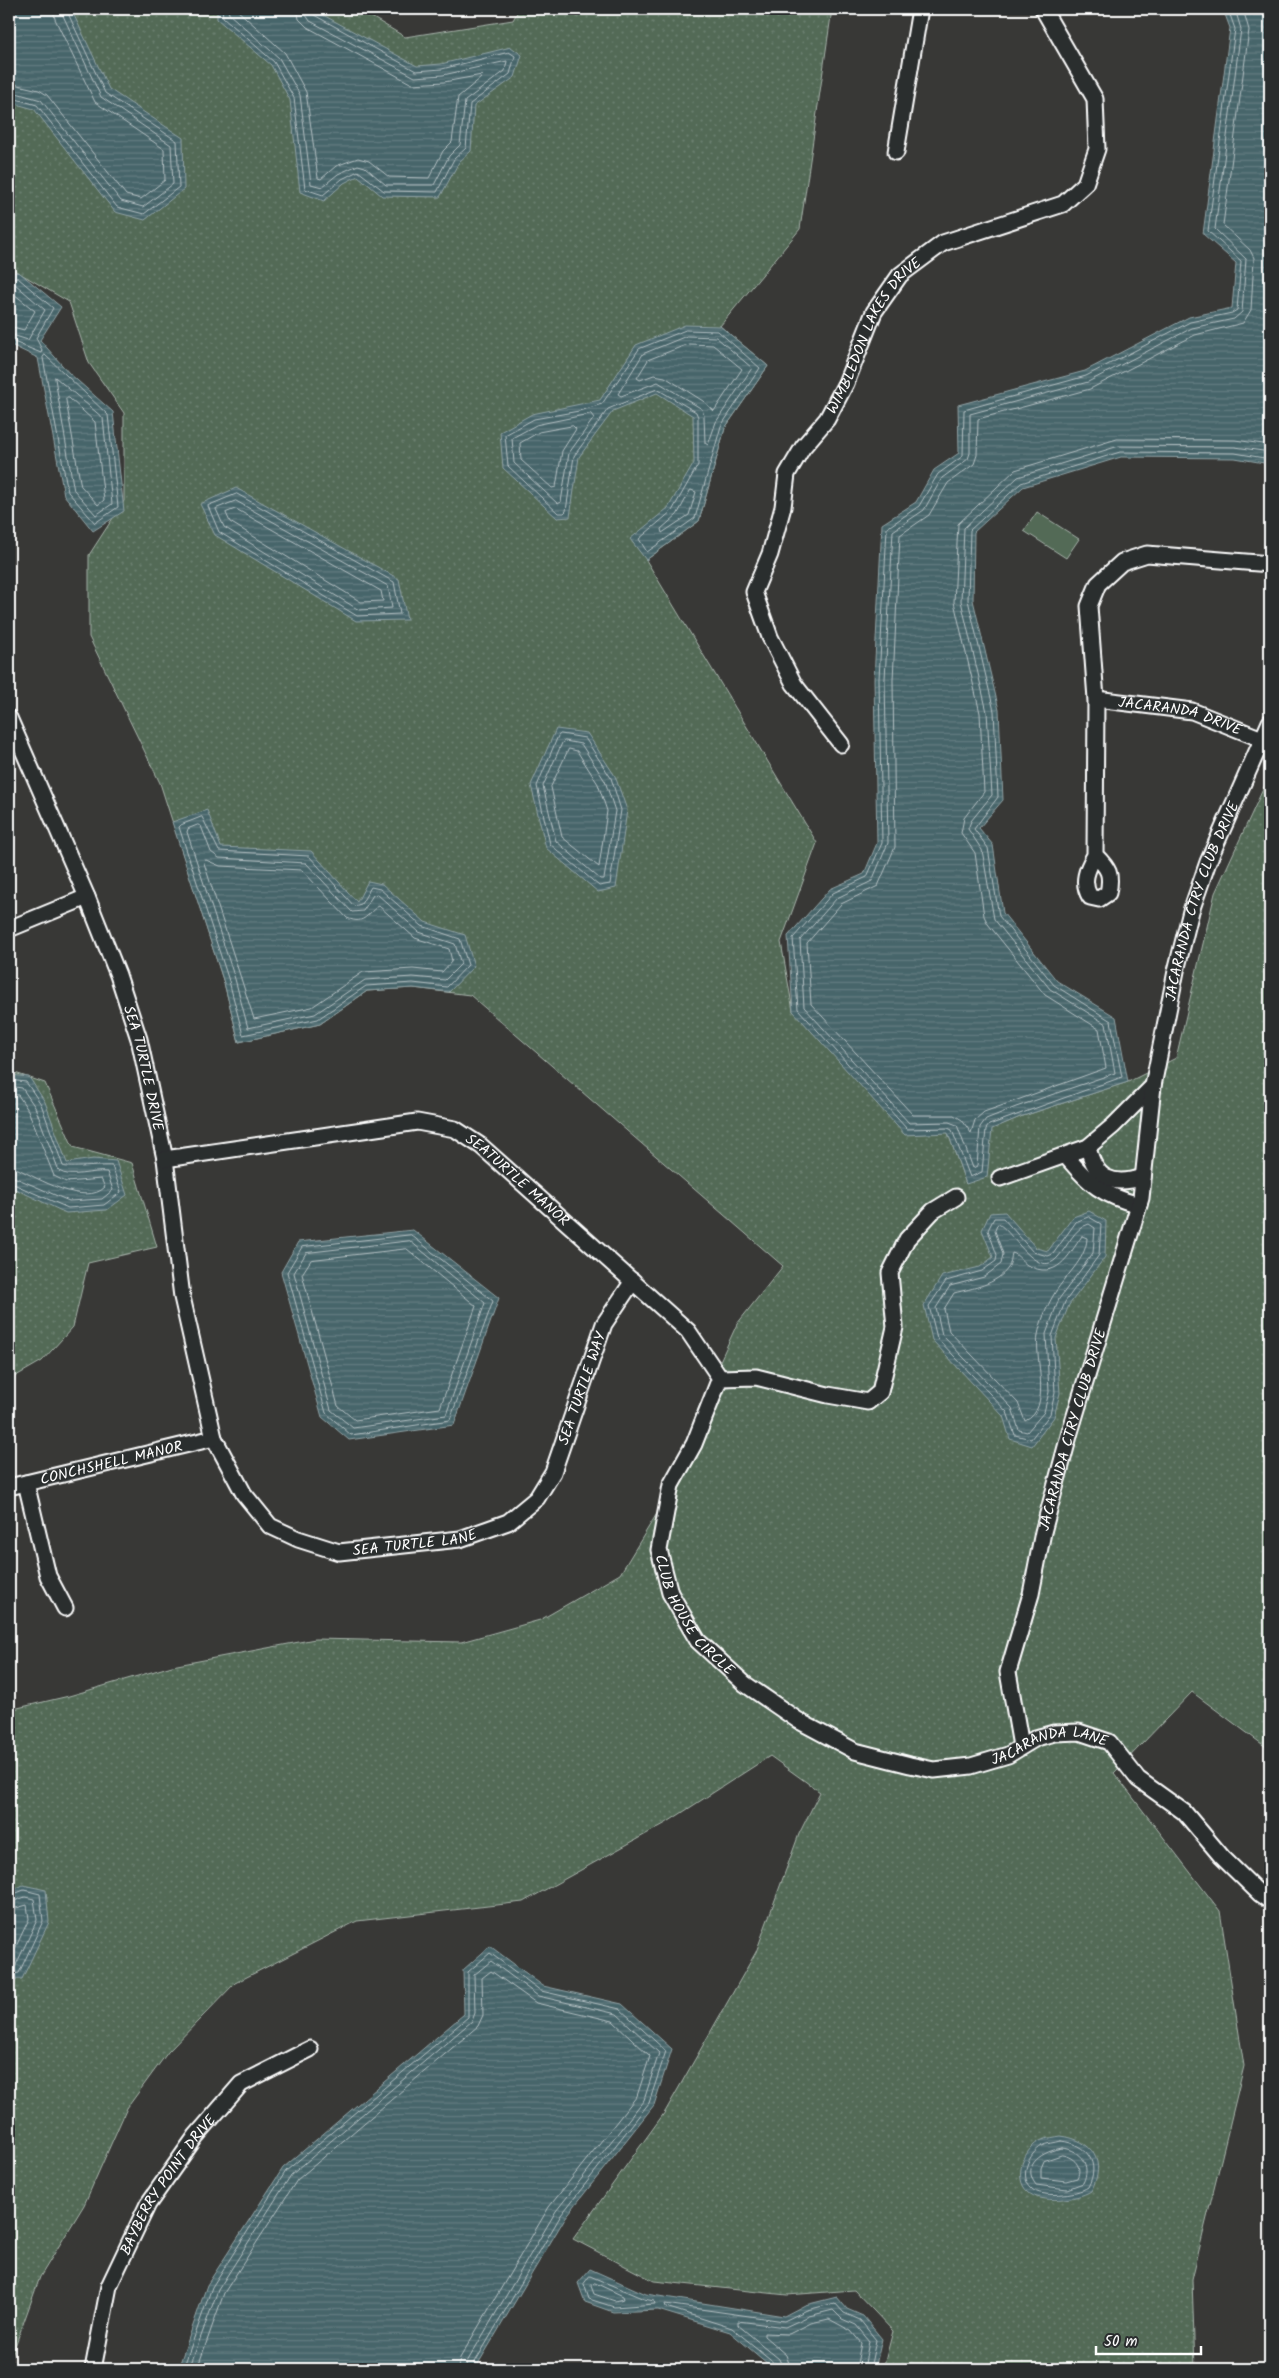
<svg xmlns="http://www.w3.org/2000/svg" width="1279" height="2378" font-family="Kalam,sans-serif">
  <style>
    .grass { fill: url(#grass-dots); stroke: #a8b4ab }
    .garden { fill: #526a57; stroke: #a8b4ab }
    .water { fill: url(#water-rules); stroke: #91a3a6 }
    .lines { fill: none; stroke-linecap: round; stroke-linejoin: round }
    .shore { stroke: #b5c1c4; stroke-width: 1 }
    .street-casing { stroke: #fff; stroke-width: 19 }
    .street { stroke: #2a2d2e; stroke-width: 15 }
    .labels { text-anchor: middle; stroke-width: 5; stroke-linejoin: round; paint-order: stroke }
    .street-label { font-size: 15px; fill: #fff; stroke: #2a2d2e }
  </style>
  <defs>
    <pattern id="grass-dots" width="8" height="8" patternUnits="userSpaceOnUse" patternTransform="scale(1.25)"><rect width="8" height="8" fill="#526a57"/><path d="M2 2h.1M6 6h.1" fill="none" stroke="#6c8070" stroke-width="1.8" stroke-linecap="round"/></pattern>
    <pattern id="water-rules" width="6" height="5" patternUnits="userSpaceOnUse" patternTransform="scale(1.25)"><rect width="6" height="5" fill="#47656b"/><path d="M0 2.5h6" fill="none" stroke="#637c81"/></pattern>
  </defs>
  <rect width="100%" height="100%" fill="#383836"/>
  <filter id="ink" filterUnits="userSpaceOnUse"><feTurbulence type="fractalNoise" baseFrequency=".02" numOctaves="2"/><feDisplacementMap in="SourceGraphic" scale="10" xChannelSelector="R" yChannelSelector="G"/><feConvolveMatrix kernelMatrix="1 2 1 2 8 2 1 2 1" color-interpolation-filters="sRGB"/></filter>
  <g filter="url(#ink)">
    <!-- grass -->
    <g class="grass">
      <path d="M9 9H358L405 37 513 20 519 9H832L800 229 720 326 768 366 725 428 699 521 646 560 817 843 781 942 793 1011 948 1133 966 1184 991 1129 1020 1117 1128 1082 1176 1058 1215 893 1270 774V1750L1192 1692 1114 1773 1220 1911 1244 2066 1192 2279 1195 2369H883L893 2331 854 2290 787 2295 654 2281 573 2239 665 2112 756 1952 799 1834 820 1792 770 1756 666 1823 523 1902 357 1921 235 1983 168 2052 127 2108 84 2205 40 2277 9 2363V1710L69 1696 172 1666 315 1639 461 1642 540 1620 620 1574 664 1502 698 1409 737 1324 783 1266 470 995 413 988 367 991 320 1024 239 1042 224 983 160 783 89 637V555L124 501V413L89 363 69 302 9 267Z"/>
      <path d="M9 1071 45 1083 73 1147 132 1163 157 1247 88 1263 73 1327 42 1361 9 1380Z"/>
    </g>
    <!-- garden -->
    <path class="garden" d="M1037 512 1079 539 1066 558 1024 531Z"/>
    <!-- water -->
    <g class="water">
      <path d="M9 9H71L109 89 183 138 184 189 145 220 115 212 34 109 9 102Z"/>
      <path d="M217 9H312L417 66 441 64 511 47 522 55 515 77 474 106 471 151 459 162 440 197 382 196 358 176 344 183 324 201 300 192 290 100 271 65 217 19Z"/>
      <path d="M1223 9H1270V464L1235 458 1121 457 1023 487 974 532 973 600 999 710 1003 800 979 828 993 845 1003 913 1057 981 1116 1017 1128 1082 1020 1117 992 1129 987 1177 966 1184 948 1133 905 1135 793 1011 788 936 830 889 864 874 877 843 874 679 882 524 916 502 934 470 959 453 958 405 1085 371 1189 317 1232 308 1236 263 1203 234 1230 28Z"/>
      <path d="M9 271 20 273 61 307 40 340 69 373 113 412 124 511 93 531 64 495 38 358 9 344Z"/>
      <path d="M685 325 720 326 768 366 725 428 699 521 646 560 630 539 668 508 694 463 693 416 657 393 613 411 579 457 570 517 557 518 503 468 500 432 532 414 600 400 636 345Z"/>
      <path d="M236 488 399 579 407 620 356 621 215 535 200 504Z"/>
      <path d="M556 729 587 733 615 776 627 810 616 888 598 892 546 848 531 785Z"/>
      <path d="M207 810 221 847 311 851 357 902 368 881 382 884 425 922 465 935 474 966 449 992 413 988 367 991 320 1024 239 1042 224 983 172 822Z"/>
      <path d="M9 1075 29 1077 45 1102 67 1163 93 1159 116 1161 127 1195 107 1210 66 1213 9 1186Z"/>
      <path d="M1089 1211 1106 1221 1105 1257 1069 1305 1056 1338 1060 1393 1054 1417 1032 1446 1010 1439 1003 1416 932 1340 924 1305 942 1276 980 1267 993 1257 982 1230 990 1213 1005 1212 1036 1248 1048 1251 1073 1217Z"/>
      <path d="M413 1230 499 1298 454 1425 349 1440 322 1417 281 1272 298 1242Z"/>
      <path d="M23 1885 46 1890 49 1922 22 1979H9V1892Z"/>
      <path d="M490 1946 543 1986 622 2004 672 2049 654 2105 565 2218 475 2369H178L207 2285 283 2168 464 2014 463 1970Z"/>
      <path d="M1061 2136C1093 2140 1107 2162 1091 2191 1077 2200 1040 2204 1028 2192 1012 2178 1024 2147 1042 2140 1048 2138 1055 2137 1061 2136Z"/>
      <path d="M590 2269 646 2294 784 2316 805 2305 837 2297 847 2309 863 2316 882 2339 875 2369H774L730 2332 658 2310 613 2312 585 2302 578 2283Z"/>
    </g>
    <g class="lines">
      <!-- shore -->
      <g class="shore">
        <path d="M222 9 223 17 274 62 294 98 305 189 323 195 342 179 358 171 384 191 437 192 454 159 466 148 470 104 510 74 515 56 509 52 442 69 416 71 314 15 311 9"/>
        <path d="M228 9 229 14 279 58 300 95 311 184 322 187 338 174 358 165 365 167 386 185H434L449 156 460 145 465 101 505 71 507 61 443 75 415 77 310 21 306 15 304 9"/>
        <path d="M236 9 285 53 306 92 318 178 321 179 336 166 358 158 369 161 389 177 429 178 443 151 452 142 458 97 481 78 482 75 444 82 412 84 307 27 299 19 297 9"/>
        <path d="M1228 9 1235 29 1208 231 1241 261 1237 310 1232 313 1190 322 1086 376 964 410 963 456 938 474 919 506 887 528 879 679 882 843 867 877 833 893 793 938 798 1009 907 1129 948 1128 952 1130 970 1177 982 1172 986 1129 989 1125 1122 1077 1111 1021 1054 985 999 916 988 848 974 829 998 797 994 711 968 600 970 530 1021 483 1120 452 1235 453 1270 459"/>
        <path d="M1235 9 1241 29 1215 229 1246 259 1242 312 1234 319 1192 328 1088 382 970 414V453L968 459 942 478 924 510 893 531 885 679 888 843 872 881 837 898 800 940 804 1007 909 1123 949 1122 957 1125 973 1168 977 1166 980 1127 986 1119 1016 1107 1115 1073 1106 1024 1050 989 994 919 982 850 968 829 971 821 992 795 987 712 961 601 964 528 1018 477 1119 446 1235 447 1270 452"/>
        <path d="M1243 9 1249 30 1223 225 1250 250 1254 258 1251 310 1243 323 1195 335 1090 389 978 419 977 455 974 464 948 483 929 515 900 535 893 680 895 847 878 886 841 904 807 943 811 1004 913 1115H954L962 1120 971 1133 975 1120 984 1112 1106 1068 1099 1029 1045 995 988 924 984 916 975 853 961 833 964 818 984 792 980 713 954 602 958 524 1015 470 1117 439 1235 440 1270 445"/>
        <path d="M9 83 39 90 47 95 126 195 141 199 165 180 164 149 95 102 55 19 53 9"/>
        <path d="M9 91 41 100 121 201 143 207 173 184 171 145 101 97 60 9"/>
        <path d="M9 97 37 105 117 207 144 214 179 187 177 141 105 93 66 9"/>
        <path d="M9 277 18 278 53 308 36 338 42 350 41 353 9 340"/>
        <path d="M9 283 15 284 45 310 28 340 9 334"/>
        <path d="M9 290 35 311 24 330 9 326"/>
        <path d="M686 330 718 331 760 368 721 426 695 518 647 552 639 539 672 511 698 465V417L696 412 657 389 608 409 574 456 566 511 564 513H558L508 466 505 435 534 419 579 411 602 404 639 349Z"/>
        <path d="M687 336 716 337 752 368 716 422 708 445 705 443 704 416 702 409 658 382 621 396 618 394 643 354Z"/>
        <path d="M689 344 713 345 742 369 714 411 703 401 665 377 654 375 640 380 637 378 648 360Z"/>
        <path d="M45 355 108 415 118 507 95 523 68 492 43 358Z"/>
        <path d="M55 377 103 418 112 504 96 515 74 490Z"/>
        <path d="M66 398H69L95 422 104 500 98 505 81 486Z"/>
        <path d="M591 414 594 418 569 453 561 502 558 504 514 463 512 438 536 425Z"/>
        <path d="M573 426 576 429 562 451 556 487 552 488 521 460 520 443 539 432Z"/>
        <path d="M691 490 696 492 689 515 662 533 661 529 677 515Z"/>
        <path d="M237 494 394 582 400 614 357 616 219 532 208 506Z"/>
        <path d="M236 501 388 586 392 608 359 610 224 527 216 509Z"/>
        <path d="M236 509 381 591 383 601 361 602 230 522 226 513Z"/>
        <path d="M561 734 585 738 611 778 621 810 610 884 599 886 550 844 537 786 558 736Z"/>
        <path d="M565 741 581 744 605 781 615 811 604 879H600L556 841 543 786 562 743Z"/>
        <path d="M569 749 577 751 598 784 607 811 599 867 562 837 551 787Z"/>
        <path d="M202 817 219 851 309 856 354 906 361 904 371 887 380 889 422 926 460 939 468 965 447 987 413 983 366 986 318 1019 243 1035 229 981 179 827 181 825Z"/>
        <path d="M198 825 201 826 211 852 219 858 306 863 352 912 363 911 373 895 377 894 419 932 455 944 461 964 445 980 413 977 365 980 315 1014 248 1028 235 979 187 832 188 829Z"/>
        <path d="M206 860 220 866 302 870 347 918C366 926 367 912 379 906L415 938 449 949 452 961 442 972 413 969 363 972 312 1007 254 1019 204 863Z"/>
        <path d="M9 1080 26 1082 41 1104 63 1166C68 1169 101 1165 112 1166L121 1192 104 1205 68 1208 9 1182"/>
        <path d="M9 1086 22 1088 35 1107 59 1171C70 1179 93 1170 107 1172L113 1190 102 1199 69 1201 9 1175"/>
        <path d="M9 1094 18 1095 28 1110 54 1176 66 1182 101 1179 105 1187C86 1207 37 1178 18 1169L9 1168"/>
        <path d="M1089 1217 1101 1224 1099 1255 1065 1302 1052 1336 1055 1393 1050 1414 1031 1439 1015 1435 1007 1412 937 1338 929 1306 946 1281 982 1271 996 1261 997 1255 988 1230 994 1218H1003L1033 1252 1048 1256 1053 1254 1076 1222Z"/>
        <path d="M998 1224C1011 1228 1037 1282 1058 1257 1068 1246 1074 1228 1089 1224L1095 1228 1093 1253 1059 1299 1046 1334 1049 1392 1044 1412 1027 1432 1019 1430 1012 1408 942 1335 936 1308 950 1286 984 1277 1001 1264 1003 1254 995 1231Z"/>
        <path d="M411 1235 493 1301 450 1420 351 1435 326 1413 287 1272 302 1247Z"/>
        <path d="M1082 1236 1087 1238C1086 1261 1064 1276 1053 1296 1047 1306 1040 1323 1038 1335 1034 1357 1053 1409 1025 1421L1018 1403 949 1331 944 1309 954 1293C973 1288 996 1285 1008 1268 1011 1263 1011 1257 1012 1253 1018 1254 1021 1261 1027 1265 1057 1281 1068 1256 1082 1236Z"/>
        <path d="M410 1241 485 1303 446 1415 353 1428 331 1410 294 1273 306 1253Z"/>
        <path d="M407 1249 476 1306 440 1408 355 1420 338 1406 302 1274 311 1260Z"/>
        <path d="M9 1896 24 1890 40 1894 43 1921 19 1973 9 1975"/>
        <path d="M9 1903 25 1897 34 1899 37 1920 15 1967 9 1968"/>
        <path d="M9 1910 27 1905 29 1919 9 1961"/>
        <path d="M1061 2141C1087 2144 1101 2163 1088 2187 1077 2195 1041 2198 1032 2189 1018 2177 1029 2153 1042 2146 1048 2143 1055 2143 1061 2141Z"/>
        <path d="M1062 2148C1080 2150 1092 2165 1083 2183L1067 2189 1036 2185C1020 2164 1044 2151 1062 2148Z"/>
        <path d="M1062 2155C1074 2157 1083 2166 1077 2178L1066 2181 1041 2178V2168L1044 2161Z"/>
        <path d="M590 2276 644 2299 654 2301 655 2304 614 2307 589 2299 584 2284Z"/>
        <path d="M595 2283 623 2296 624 2299 615 2301 594 2294 591 2286Z"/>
        <path d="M183 2369 212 2287 286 2171 468 2017V1972L490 1953 541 1991 620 2009 666 2051 649 2103 561 2215 471 2369"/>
        <path d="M189 2369 218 2290 291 2175 472 2021 475 2013 474 1975 491 1961 538 1996 617 2014 659 2053 644 2100 556 2211 467 2362 465 2369"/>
        <path d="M197 2369 224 2293 297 2180 478 2026 483 2015 482 1978 491 1971 536 2003 613 2021 650 2056 637 2096 549 2207 460 2358 458 2369"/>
        <path d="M777 2369 775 2363 732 2328 666 2307 665 2304 784 2321 807 2310 835 2303 844 2313 860 2320 876 2340 870 2369"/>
        <path d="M783 2369 779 2359 738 2325V2321L785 2327 809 2316 833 2310 842 2319 856 2325 869 2341 864 2369"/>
        <path d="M791 2369 786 2355 764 2336V2333L789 2334 811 2323 829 2319 851 2331 861 2343 856 2369"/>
      </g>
      <!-- street casing -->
      <g class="street-casing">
        <g id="street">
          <path d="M896 152 920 9"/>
          <path id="s1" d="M1096 699 1192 711 1262 739"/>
          <path id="s2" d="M9 718 87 897 118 975 139 1039 165 1159 182 1297 214 1438 244 1494 270 1526 298 1539 339 1552 460 1539 508 1522 537 1498 553 1472 604 1324 633 1281"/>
          <path id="s3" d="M841 744 794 684 770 637 754 592 770 554 783 507 787 474 803 447 827 419 846 383 874 312 900 275 943 243 1063 204 1085 184 1097 149 1095 99 1043 9"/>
          <path d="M1095 855C1109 869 1112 874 1108 893L1099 899 1090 897C1081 882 1087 869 1095 855L1096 699 1089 606 1098 584 1122 562 1147 554 1270 564"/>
          <path d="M9 929 87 897"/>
          <path d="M1088 1147C1095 1179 1112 1187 1143 1177"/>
          <path d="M1066 1156C1090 1185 1102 1195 1139 1205"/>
          <path id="s4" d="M165 1159 417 1122 455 1129 481 1146 688 1331 720 1378"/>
          <path d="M1000 1178 1088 1147 1113 1126 1153 1086"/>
          <path id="s5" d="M956 1197 933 1211 907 1239 890 1273 895 1327 880 1392 868 1402 828 1395 756 1377 720 1378 694 1444 671 1485 659 1550 670 1593 698 1641 745 1684 799 1721 855 1751 910 1765 934 1770 971 1766 1008 1755 1036 1738 1054 1733 1079 1732 1109 1742 1138 1779 1184 1812 1222 1857 1260 1894 1270 1901"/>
          <path d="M26 1483 48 1576 65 1608"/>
          <path id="s6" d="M9 1487 214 1438"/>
          <path id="s7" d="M1021 1746 1008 1672 1031 1594 1043 1532 1070 1432 1141 1198 1153 1086 1176 971 1191 911 1208 862 1270 722"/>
          <path id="s8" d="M93 2369 109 2286 148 2204 196 2136 241 2084 310 2049"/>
        </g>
      </g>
      <!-- street -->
      <use href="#street" class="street"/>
    </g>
  </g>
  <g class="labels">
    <!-- street labels -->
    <g class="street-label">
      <text dy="5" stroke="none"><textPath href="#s3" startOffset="465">WIMBLEDON LAKES DRIVE</textPath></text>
      <text dy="5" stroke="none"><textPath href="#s1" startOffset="86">JACARANDA DRIVE</textPath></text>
      <text dy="5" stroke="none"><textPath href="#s7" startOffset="872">JACARANDA CTRY CLUB DRIVE</textPath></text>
      <text dy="5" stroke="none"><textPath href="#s2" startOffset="376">SEA TURTLE DRIVE</textPath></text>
      <text dy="5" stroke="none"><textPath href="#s4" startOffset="374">SEATURTLE MANOR</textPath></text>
      <text dy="5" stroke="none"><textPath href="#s2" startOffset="1261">SEA TURTLE WAY</textPath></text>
      <text dy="5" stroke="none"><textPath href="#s7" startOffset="326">JACARANDA CTRY CLUB DRIVE</textPath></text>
      <text dy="5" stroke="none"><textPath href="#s6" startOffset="105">CONCHSHELL MANOR</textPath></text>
      <text dy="5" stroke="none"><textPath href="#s2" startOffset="1008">SEA TURTLE LANE</textPath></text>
      <text dy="5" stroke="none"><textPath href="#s5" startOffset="650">CLUB HOUSE CIRCLE</textPath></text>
      <text dy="5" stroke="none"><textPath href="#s5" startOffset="1069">JACARANDA LANE</textPath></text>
      <text dy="5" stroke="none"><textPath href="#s8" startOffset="202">BAYBERRY POINT DRIVE</textPath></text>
    </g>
  </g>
  <!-- margin -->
  <rect width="1279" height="2378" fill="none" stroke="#2a2d2e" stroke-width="30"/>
  <rect x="15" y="15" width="1249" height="2348" fill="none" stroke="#fff" stroke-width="2" filter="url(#ink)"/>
  <!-- scale -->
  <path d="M1096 2346v8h105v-8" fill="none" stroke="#ffffff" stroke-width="2.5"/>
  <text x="1104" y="2346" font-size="15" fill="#ffffff" stroke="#2a2d2e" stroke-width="4" paint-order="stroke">50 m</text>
</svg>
